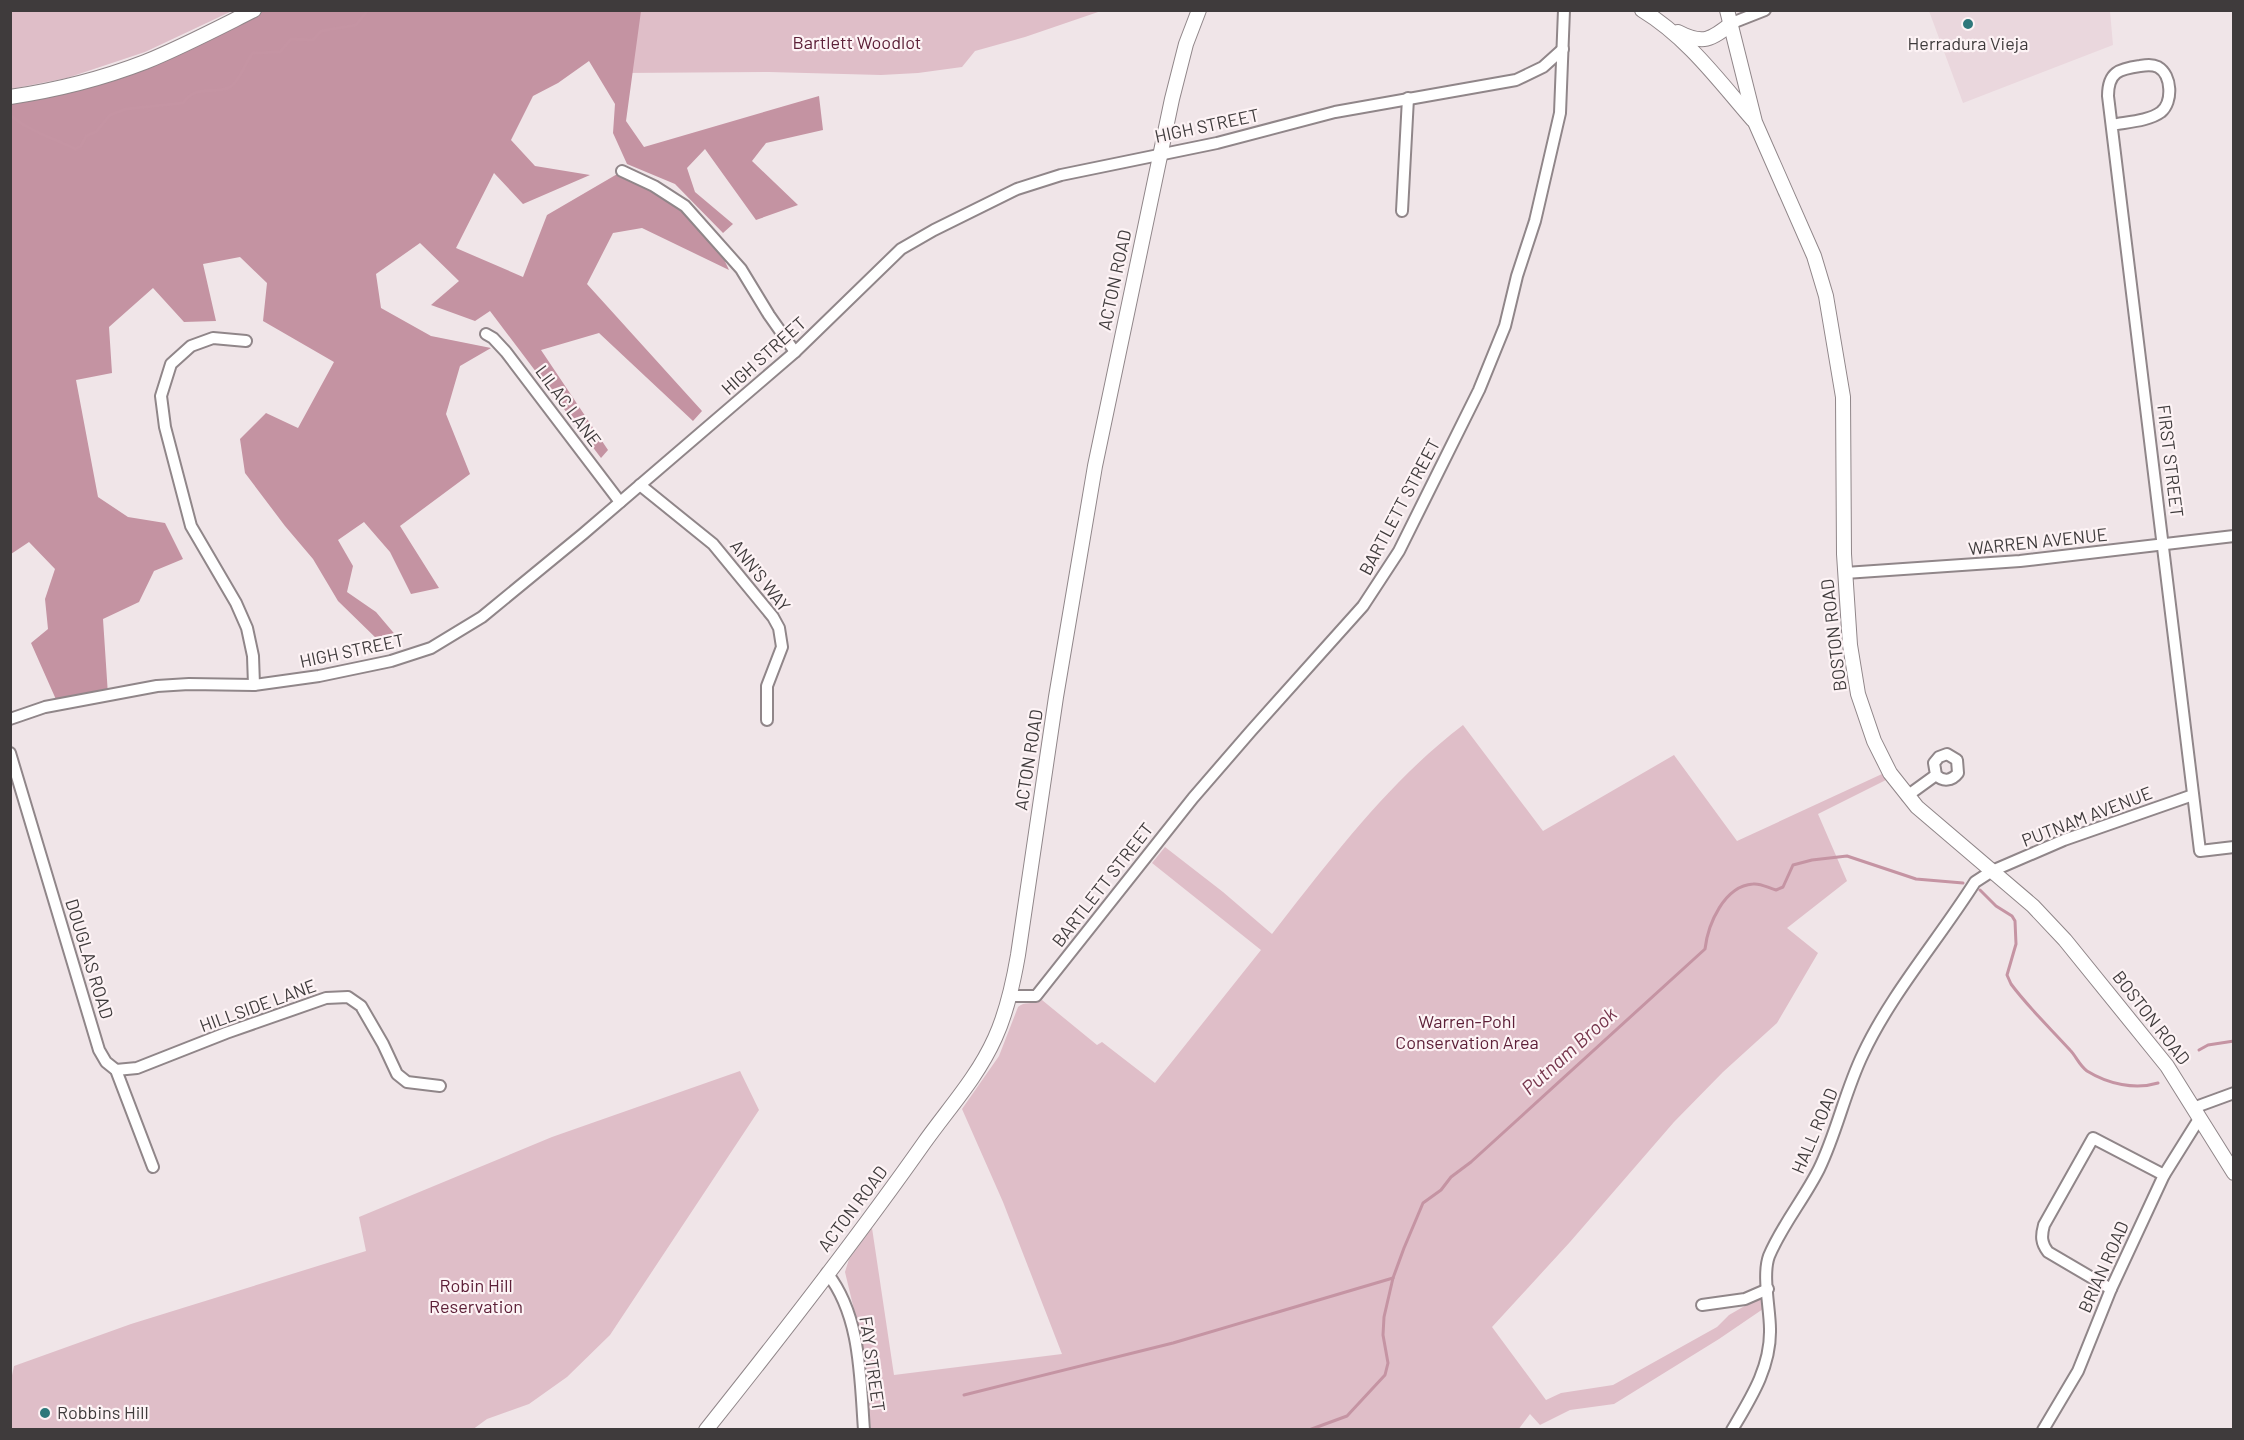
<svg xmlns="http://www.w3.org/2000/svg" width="2244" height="1440" font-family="Barlow,sans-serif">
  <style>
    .built { fill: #ead7dd }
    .green { fill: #dfbec8 }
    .forest { fill: #c493a2 }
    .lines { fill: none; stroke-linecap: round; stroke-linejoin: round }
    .stream { stroke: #c594a3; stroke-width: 3 }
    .minor-casing { stroke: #908689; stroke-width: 14 }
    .major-casing { stroke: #908689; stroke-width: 16 }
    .minor { stroke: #fff; stroke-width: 10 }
    .major { stroke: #fff; stroke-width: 14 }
    .poi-dot { fill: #2e787b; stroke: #fdf3f5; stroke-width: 2 }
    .labels { text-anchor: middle; stroke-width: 4.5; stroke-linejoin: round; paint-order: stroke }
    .park-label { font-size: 18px; fill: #5d2038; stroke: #fdf3f5 }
    .poi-label { font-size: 18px; fill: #3f3b3c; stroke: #fdf3f5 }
    .street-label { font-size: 18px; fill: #3f3b3c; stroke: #fdf3f5 }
    .water-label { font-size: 20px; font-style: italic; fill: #76364d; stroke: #fdf3f5 }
  </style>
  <rect width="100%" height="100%" fill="#f0e5e8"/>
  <!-- built -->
  <path class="built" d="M1929 11H2110L2113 45 1963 103Z"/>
  <!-- green -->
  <g class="green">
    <path d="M11 10H232V11L145 52 67 78 11 89Z"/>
    <path d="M612 11H1101L1025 37 975 51 962 67 918 73 881 75 769 72 622 73Z"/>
    <path d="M1463 725 1543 831 1674 755 1737 841 1882 774 1886 780 1818 814 1847 881 1787 928 1818 953 1777 1023 1723 1072 1674 1122 1570 1242 1492 1327 1546 1400 1561 1393 1613 1385 1717 1327 1729 1315 1762 1296 1763 1309 1719 1339 1614 1404 1570 1410 1540 1425 1530 1414 1518 1430 871 1429 862 1343 845 1272 849 1259 872 1228 894 1375 1062 1354 1003 1202 962 1109 999 1056 1018 1007C1024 1001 1034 1005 1042 1000L1097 1045 1102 1042 1155 1083 1261 950 1152 863 1165 847 1223 892 1272 934C1330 860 1388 782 1463 725Z"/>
    <path d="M740 1071 759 1110 610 1335 567 1377 529 1404 487 1419 472 1430 11 1429V1380L14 1366 131 1324 366 1251 359 1217 552 1137Z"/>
  </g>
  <!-- forest -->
  <path class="forest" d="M254 10 641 11 626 121 644 147 819 96 823 130 766 143 752 161 798 205 756 220 705 149 687 168 695 192 733 224 723 233 675 184 627 164 613 133 615 104 589 61 558 83 533 96 511 140 535 166 590 175 523 204 494 173 456 248 523 277 547 215 619 173 685 206 716 242 729 270 642 228 613 233 587 284 702 411 693 421 599 333 541 350 608 450 601 458 490 311 475 321 431 305 459 281 420 243 376 274 381 308 431 336 491 348 460 366 446 414 470 474 400 526 439 588 411 594 390 552 364 522 338 540 353 566 347 592 376 612 398 638 379 641 338 601 313 559 285 526 245 473 240 439 266 413 298 428 334 362 263 321 267 283 240 257 203 264 216 321 184 322 153 288 109 327 112 373 76 380 98 497 128 517 165 523 183 559 154 571 139 602 103 619 108 695 58 704 31 643 48 629 45 599 55 569 29 542 11 554V97L66 87Z"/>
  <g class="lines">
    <!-- stream -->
    <g class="stream">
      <path d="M10 115C29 131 53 138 75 149L81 146 86 136 96 132 110 115 126 109 183 103C195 85 212 94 228 88 239 84 245 62 253 53L280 52 291 39 313 40 321 31 356 25 368 10"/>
      <path d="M1980 890 1996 906 2012 916 2015 921 2016 944 2007 975 2011 984C2028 1007 2050 1028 2070 1050 2076 1056 2079 1065 2087 1071 2108 1084 2135 1090 2158 1083"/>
      <path d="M2199 1050 2208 1045 2234 1041"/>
      <path d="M964 1395 1173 1343 1393 1278"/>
      <path d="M1309 1430 1347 1416 1385 1375 1388 1363 1383 1335 1384 1317 1393 1278 1404 1248 1423 1203 1441 1190 1451 1177 1471 1162 1705 949C1708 924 1724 886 1753 884 1761 883 1768 888 1776 890L1783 887 1793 865 1812 860 1847 856 1916 879 1963 883"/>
    </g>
    <!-- minor casing -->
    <g class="minor-casing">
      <g id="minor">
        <path d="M1732 23 1765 10"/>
        <path d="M2112 125C2127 122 2149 121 2161 112 2173 102 2172 75 2158 67 2152 64 2146 65 2140 66 2119 69 2108 72 2108 96L2200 851 2234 847"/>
        <path d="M622 171 654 186 685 206 741 269 769 315 795 352"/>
        <path d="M1402 211 1408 98"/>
        <path d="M486 334 493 338 506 352 620 502"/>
        <path d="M246 341 213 338 191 346 171 364 161 396 165 427 191 526 236 603 247 628 253 656 254 685"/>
        <path d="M640 485 713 544 773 617 779 628 782 647 767 686V720"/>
        <path d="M1845 573 2020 561 2234 536"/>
        <path d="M10 719 45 707 157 686 189 684 254 685 319 676 391 661 431 648 482 617 583 534 795 352 901 249 934 230 1017 189 1061 175 1217 143 1335 112 1516 80 1543 67 1563 49"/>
        <path d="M10 753 99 1050 106 1062 116 1070 153 1167"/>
        <path d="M1907 796 1936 775 1934 763 1939 757 1947 754 1957 760 1958 773C1952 781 1943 782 1936 775"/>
        <path d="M1010 996H1036L1193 798 1251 731 1363 606 1399 551 1479 390 1505 326 1517 276 1535 221 1560 113 1564 10"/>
        <path d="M116 1070 137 1068 226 1033 326 998 348 997 361 1006 383 1044 397 1074 407 1082 440 1086"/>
        <path d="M2193 1108 2234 1093"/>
        <path d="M827 1273C861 1316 860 1377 864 1430"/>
        <path d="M2111 1289 2048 1252C2041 1243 2041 1236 2044 1225L2093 1138 2164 1175"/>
        <path d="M1702 1305 1745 1299 1768 1289"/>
        <path d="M1732 1430C1751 1398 1771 1367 1770 1329 1770 1309 1762 1275 1769 1256 1782 1225 1804 1199 1819 1169 1837 1132 1845 1091 1863 1054 1891 994 1939 939 1975 882L1992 871 2064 840 2193 795"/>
        <path d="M2043 1430 2078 1371 2111 1289 2164 1175 2199 1119"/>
      </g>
    </g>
    <!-- major casing -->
    <g class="major-casing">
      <g id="major">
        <path d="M1642 10C1688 38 1719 81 1753 120"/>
        <path d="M1727 10 1755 122 1814 256 1826 296 1843 397 1844 554 1850 645 1858 694 1874 741 1890 773 1917 807 2033 906 2065 940 2167 1066 2234 1173"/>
        <path d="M1678 32C1703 45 1711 40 1732 23"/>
        <path d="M10 97C57 90 101 79 145 62 182 47 218 28 254 10"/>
        <path d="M706 1430C781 1336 855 1241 924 1143 948 1109 977 1078 995 1038 1007 1012 1013 984 1018 955L1056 697 1095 466 1172 99 1186 44 1199 10"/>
      </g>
    </g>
    <!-- minor -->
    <use href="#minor" class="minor"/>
    <!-- major -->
    <use href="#major" class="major"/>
  </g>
  <!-- markers -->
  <g class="poi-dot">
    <circle cx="1968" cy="24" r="6"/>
    <circle cx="45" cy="1413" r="6"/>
  </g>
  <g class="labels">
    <!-- park labels -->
    <g class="park-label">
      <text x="857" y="49">Bartlett Woodlot</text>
      <text x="1467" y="1028">Warren-Pohl<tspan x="1467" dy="21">Conservation Area</tspan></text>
      <text x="476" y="1292">Robin Hill<tspan x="476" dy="21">Reservation</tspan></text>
    </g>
    <!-- poi labels -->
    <g class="poi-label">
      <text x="1968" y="50">Herradura Vieja</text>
      <text x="57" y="1419" text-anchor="start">Robbins Hill</text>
    </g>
    <!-- street labels -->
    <g class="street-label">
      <text transform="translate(1207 126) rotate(-12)" y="6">HIGH STREET</text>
      <text transform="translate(1115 280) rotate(-78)" y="6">ACTON ROAD</text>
      <text transform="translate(764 356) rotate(-42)" y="6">HIGH STREET</text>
      <text transform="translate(568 406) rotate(53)" y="6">LILAC LANE</text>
      <text transform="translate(2170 461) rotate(83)" y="6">FIRST STREET</text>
      <text transform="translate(1400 507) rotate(-62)" y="6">BARTLETT STREET</text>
      <text transform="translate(2038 542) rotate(-6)" y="6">WARREN AVENUE</text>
      <text transform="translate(760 576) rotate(52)" y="6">ANN'S WAY</text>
      <text transform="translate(1834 635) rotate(-97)" y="6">BOSTON ROAD</text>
      <text transform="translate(352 651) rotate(-12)" y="6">HIGH STREET</text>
      <text transform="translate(1029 760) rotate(-81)" y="6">ACTON ROAD</text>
      <text transform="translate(2087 817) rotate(-21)" y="6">PUTNAM AVENUE</text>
      <text transform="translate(1103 885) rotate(-52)" y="6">BARTLETT STREET</text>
      <text transform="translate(89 959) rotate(73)" y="6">DOUGLAS ROAD</text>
      <text transform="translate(258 1006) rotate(-20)" y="6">HILLSIDE LANE</text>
      <text transform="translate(2151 1018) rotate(52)" y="6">BOSTON ROAD</text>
      <text transform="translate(1815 1131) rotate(-67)" y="6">HALL ROAD</text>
      <text transform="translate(853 1209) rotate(-53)" y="6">ACTON ROAD</text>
      <text transform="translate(2104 1267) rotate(-66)" y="6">BRIAN ROAD</text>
      <text transform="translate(872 1364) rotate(82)" y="6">FAY STREET</text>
    </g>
    <!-- water labels -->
    <g class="water-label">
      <text transform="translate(1569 1051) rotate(-42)" y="7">Putnam Brook</text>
    </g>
  </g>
  <!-- border -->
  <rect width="2244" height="1440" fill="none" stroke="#3f3b3c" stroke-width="24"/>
</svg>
